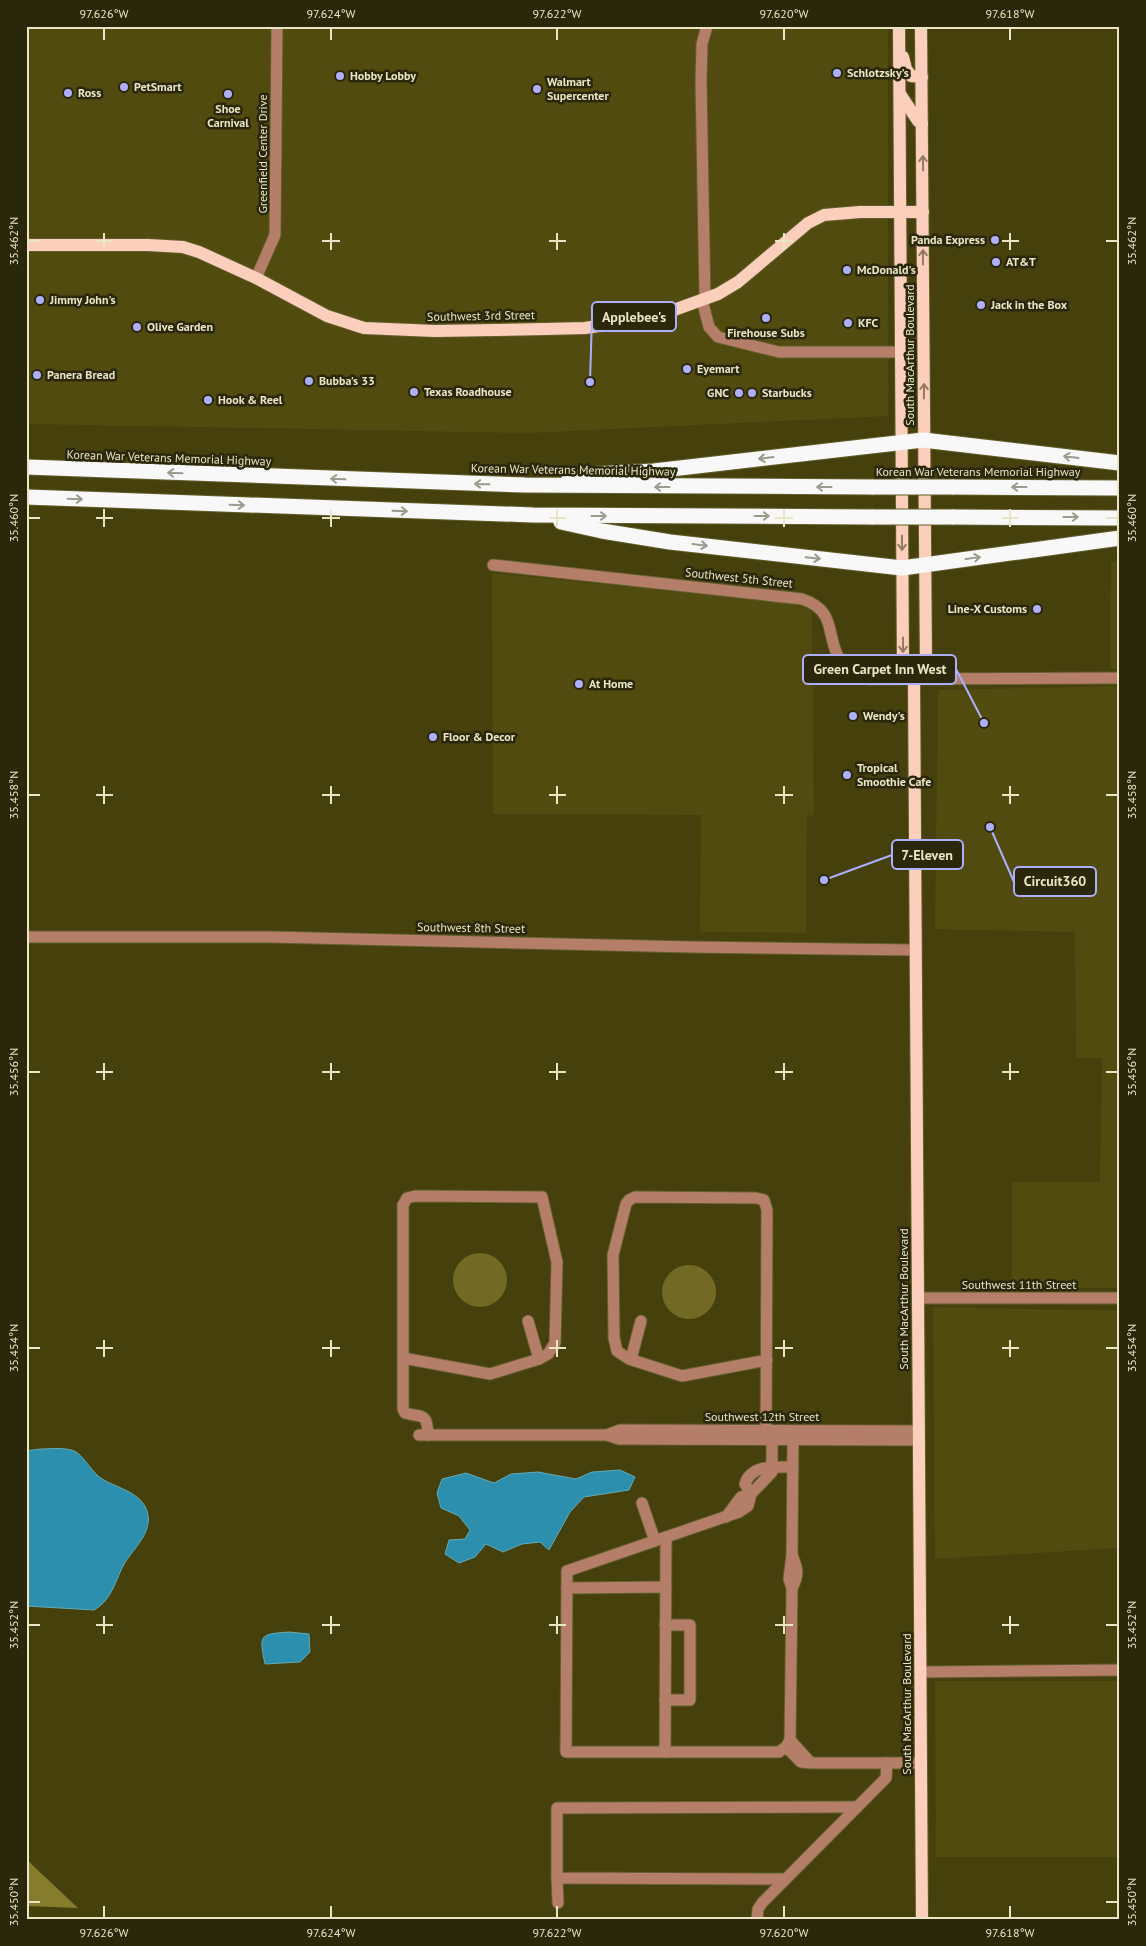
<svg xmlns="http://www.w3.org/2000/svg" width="1146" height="1946" font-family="'PT Sans',sans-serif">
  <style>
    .built { fill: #524b0f }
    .green { fill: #716924 }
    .forest { fill: #867c2e }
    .water { fill: #2b8fad; stroke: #64a9b4 }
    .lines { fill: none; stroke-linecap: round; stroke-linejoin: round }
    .minor-casing { stroke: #635e2d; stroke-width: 13 }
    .major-casing { stroke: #635e2d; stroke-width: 14 }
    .highway-casing { stroke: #635e2d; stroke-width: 17 }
    .minor { stroke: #b47e69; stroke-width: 11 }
    .major { stroke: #fccfbd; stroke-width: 12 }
    .highway { stroke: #f8f8f8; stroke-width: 15 }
    .highway-bridge-casing { stroke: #635e2d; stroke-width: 17; stroke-linecap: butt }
    .highway-bridge { stroke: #f8f8f8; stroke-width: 15 }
    .oneway { stroke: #937b64 }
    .oneway2 { stroke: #9b9a8d }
    .ticks { fill: none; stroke: #e9e5c5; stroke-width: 2 }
    .poi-dot { fill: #adaffb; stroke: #2a270b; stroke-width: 2 }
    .labels { text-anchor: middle; stroke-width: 5; stroke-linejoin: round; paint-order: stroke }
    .poi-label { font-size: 12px; font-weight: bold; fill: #e9e5c5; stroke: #2a270b; text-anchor: start }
    .street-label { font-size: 12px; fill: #e9e5c5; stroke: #2a270b }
    .leader { fill: none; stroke: #adaffb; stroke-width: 2 }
    .callout-dot { fill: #adaffb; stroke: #2a270b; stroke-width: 2 }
    .callout { fill: #2a270b; stroke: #adaffb; stroke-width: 2 }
    .callout-label { font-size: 14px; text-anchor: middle; font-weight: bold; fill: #e9e5c5 }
    .neatline { fill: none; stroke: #e9e5c5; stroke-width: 2 }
    .ticks-label { font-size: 12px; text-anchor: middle; fill: #e9e5c5 }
  </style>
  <rect width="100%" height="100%" fill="#46400c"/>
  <!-- built -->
  <g class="built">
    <path d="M26 26H888V416L529 433 26 424Z"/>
    <path d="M1120 561V669H1110L1111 562Z"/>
    <path d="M492 573 779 602 806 607 812 611 814 815 807 816 806 933 700 932 701 815 493 814Z"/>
    <path d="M1120 686V1288L1012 1287V1182H1100L1102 1058H1076L1075 932 935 929 938 690Z"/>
    <path d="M933 1307 1120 1311V1548L935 1559Z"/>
    <path d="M935 1681H1120V1857H936Z"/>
  </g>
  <!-- green -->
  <g class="green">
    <circle cx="480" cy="1280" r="27"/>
    <circle cx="689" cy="1292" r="27"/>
  </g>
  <!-- forest -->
  <path class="forest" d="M26 1859 78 1908 26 1906Z"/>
  <!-- water -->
  <g class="water">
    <path d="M40 1449C50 1449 64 1447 74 1451 82 1454 91 1470 98 1476 113 1488 140 1490 147 1511 154 1533 132 1549 123 1566 115 1582 111 1601 94 1610L26 1606V1451Z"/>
    <path d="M620 1470 635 1477 629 1490 584 1497 570 1512 549 1550 540 1542 522 1544 503 1552 486 1544 475 1557 459 1563 445 1554 449 1540 465 1539 470 1530 459 1516 441 1508 437 1493 442 1479 466 1473 494 1483 511 1474 538 1472 576 1479 592 1472Z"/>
    <path d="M289 1632 309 1634 310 1652 300 1662 265 1664C259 1635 259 1634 289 1632Z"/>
  </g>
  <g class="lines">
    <!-- minor casing -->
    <g class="minor-casing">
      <g id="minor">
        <path d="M256 278 275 235 277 26"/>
        <path d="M705 299 701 81 702 44 707 26"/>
        <path d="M702 300 709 327 718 337 779 352H901"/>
        <path d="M493 565 802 599C838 611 825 636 840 660 846 670 859 675 869 679L1120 678"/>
        <path d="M26 937H271L691 947 915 950"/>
        <path d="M918 1298H1120"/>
        <path d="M528 1321 539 1359"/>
        <path d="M403 1358 490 1374 539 1359 548 1354 555 1343 557 1262 542 1197 415 1196 407 1198 403 1205V1409L405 1413C423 1418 427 1412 428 1435"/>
        <path d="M631 1359 641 1321"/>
        <path d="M419 1435H607L619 1439 919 1440"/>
        <path d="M607 1435 620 1430 919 1431"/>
        <path d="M766 1439 767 1210 764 1200 756 1198 635 1197 629 1200 626 1204 613 1255 614 1338 617 1351 629 1359 682 1376 767 1360"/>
        <path d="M793 1467C776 1467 751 1464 745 1484L751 1494 748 1506 739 1512 567 1571 566 1752H779L786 1747 790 1740 792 1588 789 1579 792 1555 793 1439"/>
        <path d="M642 1503 655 1541"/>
        <path d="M726 1517 741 1497 751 1494 772 1472V1434"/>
        <path d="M567 1588 666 1587"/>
        <path d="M792 1588C799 1575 798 1569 792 1555"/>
        <path d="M921 1672 1120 1670"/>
        <path d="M665 1700H690V1625H665"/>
        <path d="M790 1740 810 1762"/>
        <path d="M786 1747 801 1762 811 1763H921"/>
        <path d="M665 1752 666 1537"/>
        <path d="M557 1878 558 1903"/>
        <path d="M785 1879 557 1878V1808L857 1807"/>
        <path d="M757 1920 758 1909 762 1903 886 1778 887 1763"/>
      </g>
    </g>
    <!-- major casing -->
    <g class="major-casing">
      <g id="major">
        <path d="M899 26 903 667 914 679 922 1920"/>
        <path d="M903 57 906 69 911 76 922 77"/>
        <path d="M900 94 918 121 922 124"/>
        <path d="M26 245H148L183 247 199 252 256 278 327 316 364 328 435 331 545 329 585 328 652 318 718 294 738 282 808 223 824 215 860 212H923"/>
        <path d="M914 679 926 667 921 26"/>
      </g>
    </g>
    <!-- highway casing -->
    <g class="highway-casing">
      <g id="highway">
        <path d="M26 467 525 485 873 487"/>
        <path d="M569 479 597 474 654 471 923 440 1120 463"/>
        <path d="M952 487 1120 488"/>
        <path d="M26 497 533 515 873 517"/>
        <path d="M952 517 1120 518"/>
        <path d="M561 522 602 531 670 542 902 568 1120 538"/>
      </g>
    </g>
    <!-- minor -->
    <use href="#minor" class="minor"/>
    <!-- major -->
    <use href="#major" class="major"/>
    <!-- highway -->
    <use href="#highway" class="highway"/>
    <!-- highway-bridge casing -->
    <g class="highway-bridge-casing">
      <g id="highway-bridge">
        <path d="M873 487H952"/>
        <path d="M873 517H952"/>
      </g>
    </g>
    <!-- highway-bridge -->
    <use href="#highway-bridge" class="highway-bridge"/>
  </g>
  <!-- one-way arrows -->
  <defs><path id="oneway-shaft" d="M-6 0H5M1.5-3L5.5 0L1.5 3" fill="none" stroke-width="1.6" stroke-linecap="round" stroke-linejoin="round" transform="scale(1.25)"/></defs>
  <g class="oneway">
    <use href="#oneway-shaft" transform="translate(923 163) rotate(-91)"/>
    <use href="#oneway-shaft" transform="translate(923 257) rotate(-90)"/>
    <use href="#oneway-shaft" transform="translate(924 391) rotate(-89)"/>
    <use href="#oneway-shaft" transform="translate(902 543) rotate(90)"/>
    <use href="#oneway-shaft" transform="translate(903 645) rotate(90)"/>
  </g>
  <g class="oneway2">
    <use href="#oneway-shaft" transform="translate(1071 457) rotate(-173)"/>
    <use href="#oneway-shaft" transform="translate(766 458) rotate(173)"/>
    <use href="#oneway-shaft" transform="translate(175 473) rotate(-178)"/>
    <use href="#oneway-shaft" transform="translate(338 479) rotate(-178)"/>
    <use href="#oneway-shaft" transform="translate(482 484) rotate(-179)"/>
    <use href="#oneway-shaft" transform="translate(662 487) rotate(-180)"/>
    <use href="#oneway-shaft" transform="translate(824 487) rotate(-180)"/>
    <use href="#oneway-shaft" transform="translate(1019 487) rotate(-180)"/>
    <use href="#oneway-shaft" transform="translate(75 499) rotate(2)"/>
    <use href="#oneway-shaft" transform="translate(237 505) rotate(2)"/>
    <use href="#oneway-shaft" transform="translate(400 511) rotate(2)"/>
    <use href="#oneway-shaft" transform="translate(599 516)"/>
    <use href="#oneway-shaft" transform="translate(762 516)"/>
    <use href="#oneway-shaft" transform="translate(1071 517)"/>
    <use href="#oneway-shaft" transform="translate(700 545) rotate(7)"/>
    <use href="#oneway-shaft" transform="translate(813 558) rotate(6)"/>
    <use href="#oneway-shaft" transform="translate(973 558) rotate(-8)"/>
  </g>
  <!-- ticks -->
  <path class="ticks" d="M104 28V40M331 28V40M557 28V40M784 28V40M1010 28V40M104 233V250M331 233V250M557 233V250M784 233V250M1010 233V250M28 241H40M96 241H113M322 241H340M549 241H566M775 241H793M1002 241H1019M1106 241H1118M104 509V527M331 509V527M557 509V527M784 509V527M1010 509V527M28 518H40M96 518H113M322 518H340M549 518H566M775 518H793M1002 518H1019M1106 518H1118M104 786V804M331 786V804M557 786V804M784 786V804M1010 786V804M28 795H40M96 795H113M322 795H340M549 795H566M775 795H793M1002 795H1019M1106 795H1118M104 1063V1080M331 1063V1080M557 1063V1080M784 1063V1080M1010 1063V1080M28 1072H40M96 1072H113M322 1072H340M549 1072H566M775 1072H793M1002 1072H1019M1106 1072H1118M104 1340V1357M331 1340V1357M557 1340V1357M784 1340V1357M1010 1340V1357M28 1348H40M96 1348H113M322 1348H340M549 1348H566M775 1348H793M1002 1348H1019M1106 1348H1118M104 1616V1634M331 1616V1634M557 1616V1634M784 1616V1634M1010 1616V1634M28 1625H40M96 1625H113M322 1625H340M549 1625H566M775 1625H793M1002 1625H1019M1106 1625H1118M28 1902H40M1106 1902H1118M104 1906V1918M331 1906V1918M557 1906V1918M784 1906V1918M1010 1906V1918"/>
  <!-- markers -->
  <g class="poi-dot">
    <circle cx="837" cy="73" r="5"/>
    <circle cx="340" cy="76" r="5"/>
    <circle cx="124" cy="87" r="5"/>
    <circle cx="537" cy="89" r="5"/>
    <circle cx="68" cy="93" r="5"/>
    <circle cx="228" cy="94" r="5"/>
    <circle cx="995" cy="240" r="5"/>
    <circle cx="996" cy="262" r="5"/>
    <circle cx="847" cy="270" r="5"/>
    <circle cx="40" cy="300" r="5"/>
    <circle cx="981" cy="305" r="5"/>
    <circle cx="766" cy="318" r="5"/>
    <circle cx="848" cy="323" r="5"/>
    <circle cx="137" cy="327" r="5"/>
    <circle cx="687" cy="369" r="5"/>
    <circle cx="37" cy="375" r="5"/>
    <circle cx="309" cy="381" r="5"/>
    <circle cx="414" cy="392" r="5"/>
    <circle cx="739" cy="393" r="5"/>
    <circle cx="752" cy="393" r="5"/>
    <circle cx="208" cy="400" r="5"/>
    <circle cx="1037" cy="609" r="5"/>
    <circle cx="579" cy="684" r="5"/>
    <circle cx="853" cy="716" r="5"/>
    <circle cx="433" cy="737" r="5"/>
    <circle cx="847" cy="775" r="5"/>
  </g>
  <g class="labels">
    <!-- poi labels -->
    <g class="poi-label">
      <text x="847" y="77">Schlotzsky's</text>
      <text x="350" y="80">Hobby Lobby</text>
      <text x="547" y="86">Walmart<tspan x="547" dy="14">Supercenter</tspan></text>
      <text x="134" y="91">PetSmart</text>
      <text x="78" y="97">Ross</text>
      <text x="228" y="113" text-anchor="middle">Shoe<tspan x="228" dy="14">Carnival</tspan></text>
      <text x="985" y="244" text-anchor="end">Panda Express</text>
      <text x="1006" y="266">AT&amp;T</text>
      <text x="857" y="274">McDonald's</text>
      <text x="50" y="304">Jimmy John's</text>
      <text x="991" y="309">Jack in the Box</text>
      <text x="858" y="327">KFC</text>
      <text x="147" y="331">Olive Garden</text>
      <text x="766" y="337" text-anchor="middle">Firehouse Subs</text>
      <text x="697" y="373">Eyemart</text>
      <text x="47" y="379">Panera Bread</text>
      <text x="319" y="385">Bubba's 33</text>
      <text x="424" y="396">Texas Roadhouse</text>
      <text x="729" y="397" text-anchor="end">GNC</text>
      <text x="762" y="397">Starbucks</text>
      <text x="218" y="404">Hook &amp; Reel</text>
      <text x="1027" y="613" text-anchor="end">Line-X Customs</text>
      <text x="589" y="688">At Home</text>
      <text x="863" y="720">Wendy's</text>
      <text x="443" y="741">Floor &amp; Decor</text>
      <text x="857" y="772">Tropical<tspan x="857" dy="14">Smoothie Cafe</tspan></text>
    </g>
    <!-- street labels -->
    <g class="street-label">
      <text transform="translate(263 154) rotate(-90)" y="4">Greenfield Center Drive</text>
      <text transform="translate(481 316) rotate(-1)" y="4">Southwest 3rd Street</text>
      <text transform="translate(910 355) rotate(-90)" y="4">South MacArthur Boulevard</text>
      <text transform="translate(169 458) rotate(2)" y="4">Korean War Veterans Memorial Highway</text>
      <text transform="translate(573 470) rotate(1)" y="4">Korean War Veterans Memorial Highway</text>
      <text x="978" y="476">Korean War Veterans Memorial Highway</text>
      <text transform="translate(739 578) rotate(6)" y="4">Southwest 5th Street</text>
      <text transform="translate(471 928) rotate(1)" y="4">Southwest 8th Street</text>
      <text x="1019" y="1289">Southwest 11th Street</text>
      <text transform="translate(904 1299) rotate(-90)" y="4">South MacArthur Boulevard</text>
      <text x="762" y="1421">Southwest 12th Street</text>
      <text transform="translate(907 1704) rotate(-90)" y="4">South MacArthur Boulevard</text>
    </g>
  </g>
  <!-- callouts -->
  <path class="leader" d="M590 382L592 317M984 723L956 669M824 880L892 855M990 827L1014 882"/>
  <g class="callout-dot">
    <circle cx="590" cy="382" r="5"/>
    <circle cx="984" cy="723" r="5"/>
    <circle cx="824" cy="880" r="5"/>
    <circle cx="990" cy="827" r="5"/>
  </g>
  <g class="callout">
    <rect x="592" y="302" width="84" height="29" rx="5"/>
    <rect x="803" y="655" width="153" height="29" rx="5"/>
    <rect x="892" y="840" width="71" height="29" rx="5"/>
    <rect x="1014" y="867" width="82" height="29" rx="5"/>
  </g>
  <g class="callout-label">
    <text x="634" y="322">Applebee's</text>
    <text x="880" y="674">Green Carpet Inn West</text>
    <text x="927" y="860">7-Eleven</text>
    <text x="1055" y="886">Circuit360</text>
  </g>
  <!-- border -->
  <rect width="1146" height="1946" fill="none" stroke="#2a270b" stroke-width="55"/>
  <rect x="28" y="28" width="1090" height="1890" class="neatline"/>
  <g class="ticks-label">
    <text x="104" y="18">97.626°W</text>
    <text x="331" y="18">97.624°W</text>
    <text x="557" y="18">97.622°W</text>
    <text x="784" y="18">97.620°W</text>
    <text x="1010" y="18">97.618°W</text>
    <text transform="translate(14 241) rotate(-90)" y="4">35.462°N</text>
    <text transform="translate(1132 241) rotate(-90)" y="4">35.462°N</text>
    <text transform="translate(14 518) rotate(-90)" y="4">35.460°N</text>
    <text transform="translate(1132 518) rotate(-90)" y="4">35.460°N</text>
    <text transform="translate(14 795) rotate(-90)" y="4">35.458°N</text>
    <text transform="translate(1132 795) rotate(-90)" y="4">35.458°N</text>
    <text transform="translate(14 1072) rotate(-90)" y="4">35.456°N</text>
    <text transform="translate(1132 1072) rotate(-90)" y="4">35.456°N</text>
    <text transform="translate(14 1348) rotate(-90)" y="4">35.454°N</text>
    <text transform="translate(1132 1348) rotate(-90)" y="4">35.454°N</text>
    <text transform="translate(14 1625) rotate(-90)" y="4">35.452°N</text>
    <text transform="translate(1132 1625) rotate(-90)" y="4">35.452°N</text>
    <text transform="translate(14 1902) rotate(-90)" y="4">35.450°N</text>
    <text transform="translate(1132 1902) rotate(-90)" y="4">35.450°N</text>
    <text x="104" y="1937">97.626°W</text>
    <text x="331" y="1937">97.624°W</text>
    <text x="557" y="1937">97.622°W</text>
    <text x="784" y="1937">97.620°W</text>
    <text x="1010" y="1937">97.618°W</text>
  </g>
</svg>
